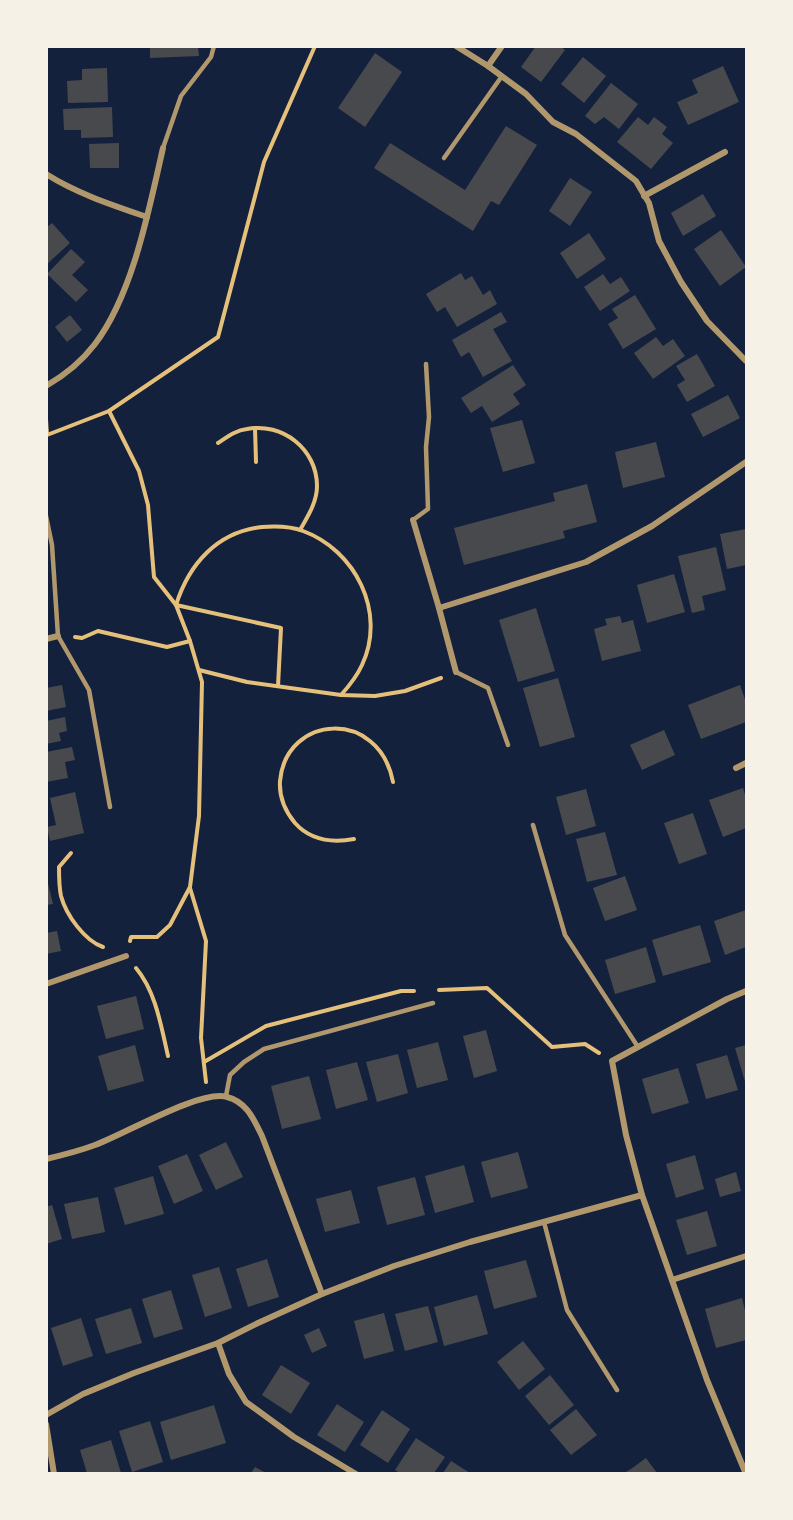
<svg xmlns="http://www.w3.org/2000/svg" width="793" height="1520" font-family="Cabin,sans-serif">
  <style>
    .building { fill: #48494c }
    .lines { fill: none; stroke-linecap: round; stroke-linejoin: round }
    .path { stroke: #e5c07b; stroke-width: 4 }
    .service { stroke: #b1986c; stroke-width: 4.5 }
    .minor { stroke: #b1986c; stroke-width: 6 }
  </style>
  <rect width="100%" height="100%" fill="#14213d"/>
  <!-- building -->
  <g class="building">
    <path d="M150 46H198L199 56 150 58Z"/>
    <path d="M536 46H560L565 50 541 82 521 67Z"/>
    <path d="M375 53 402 72 365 127 338 108Z"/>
    <path d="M583 57 606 76 584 103 561 84Z"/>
    <path d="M723 66 739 102 688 125 677 102 698 93 692 80Z"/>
    <path d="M107 68 108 102 68 103 67 81 82 80V69Z"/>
    <path d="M611 83 638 104 619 129 604 117 595 124 585 116Z"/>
    <path d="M112 107 113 137 81 138V130H64L63 109Z"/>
    <path d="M638 117 648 125 654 117 667 127 662 134 673 143 651 169 617 142Z"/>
    <path d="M506 126 537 145 499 205 491 201 473 231 374 168 390 143 465 190Z"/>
    <path d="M119 143V168H90L89 144Z"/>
    <path d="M570 178 592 192 570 226 549 211Z"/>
    <path d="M703 194 716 216 683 236 671 213Z"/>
    <path d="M52 223 70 243 46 265V228Z"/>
    <path d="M721 230 746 267 720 286 694 249Z"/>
    <path d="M589 233 606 259 577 279 560 253Z"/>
    <path d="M71 249 85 262 72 275 88 290 76 302 47 274Z"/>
    <path d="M461 273 465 280 472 276 483 295 490 290 497 304 457 327 445 307 437 312 426 294Z"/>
    <path d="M603 274 610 284 621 277 630 291 600 311 584 287Z"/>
    <path d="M635 295 656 329 623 349 608 324 618 318 612 309Z"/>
    <path d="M501 312 507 322 493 329 512 361 483 377 469 352 461 357 452 340Z"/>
    <path d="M70 315 82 330 67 342 55 327Z"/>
    <path d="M656 337 663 346 673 339 685 356 653 379 634 353Z"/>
    <path d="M697 354 715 386 687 402 677 385 685 380 676 366Z"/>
    <path d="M513 365 526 385 513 394 520 404 492 422 482 406 471 413 461 398Z"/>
    <path d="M728 395 740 418 703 437 691 414Z"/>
    <path d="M522 420 535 463 503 472 490 428Z"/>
    <path d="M656 442 665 477 623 488 615 452Z"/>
    <path d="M587 484 597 522 563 531 565 538 464 565 454 528 555 501 553 493Z"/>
    <path d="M746 529V565L727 569 720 534Z"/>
    <path d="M716 547 726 590 702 596 705 610 692 613 678 556Z"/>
    <path d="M674 574 685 612 647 623 637 585Z"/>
    <path d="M536 608 555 671 518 682 499 620Z"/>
    <path d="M620 616 622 623 633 620 641 651 602 661 594 629 607 625 605 619Z"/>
    <path d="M558 678 575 737 540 747 523 688Z"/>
    <path d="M62 685 66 707 46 711V688Z"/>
    <path d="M740 685 746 702V722L701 739 688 705Z"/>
    <path d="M65 717 67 731 59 733 61 741 46 744V721Z"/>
    <path d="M664 730 675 755 642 770 630 745Z"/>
    <path d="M72 747 75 760 65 762 68 778 46 782V752Z"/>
    <path d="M743 788 746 798V828L723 837 709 800Z"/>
    <path d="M586 789 596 826 566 835 556 797Z"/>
    <path d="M75 792 84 833 50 841 47 827 56 825 50 798Z"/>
    <path d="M693 813 707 854 679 864 664 823Z"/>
    <path d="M605 832 617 875 587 882 576 839Z"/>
    <path d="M46 875 53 904 46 905Z"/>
    <path d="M625 876 637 910 605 921 593 888Z"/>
    <path d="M746 910V947L725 955 714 921Z"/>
    <path d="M700 925 711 962 663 976 652 940Z"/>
    <path d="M57 931 61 951 46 954V933Z"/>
    <path d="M646 947 656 982 615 994 605 960Z"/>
    <path d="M136 996 144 1029 106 1039 97 1006Z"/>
    <path d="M486 1030 497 1071 474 1078 463 1036Z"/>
    <path d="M438 1042 448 1080 417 1088 407 1050Z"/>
    <path d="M135 1045 144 1081 108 1091 98 1056Z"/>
    <path d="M746 1045V1085L735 1048Z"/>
    <path d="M398 1054 408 1093 377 1102 366 1062Z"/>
    <path d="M727 1055 738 1090 706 1099 696 1064Z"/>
    <path d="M357 1062 368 1100 336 1109 326 1070Z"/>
    <path d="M678 1068 689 1103 652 1114 642 1079Z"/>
    <path d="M309 1076 321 1119 282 1129 271 1086Z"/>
    <path d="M226 1142 243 1177 216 1190 199 1155Z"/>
    <path d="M518 1152 528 1188 491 1198 481 1162Z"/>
    <path d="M187 1154 203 1191 174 1204 158 1166Z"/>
    <path d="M695 1155 704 1189 676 1198 666 1164Z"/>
    <path d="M464 1165 474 1202 435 1213 425 1176Z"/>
    <path d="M736 1172 741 1191 720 1197 715 1179Z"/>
    <path d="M153 1176 164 1214 125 1225 114 1188Z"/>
    <path d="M415 1177 425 1215 387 1225 377 1187Z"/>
    <path d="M351 1190 360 1223 325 1232 316 1199Z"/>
    <path d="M98 1197 105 1232 72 1239 64 1204Z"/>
    <path d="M52 1205 62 1239 46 1244V1207Z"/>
    <path d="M707 1211 717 1246 687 1255 676 1220Z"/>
    <path d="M267 1259 279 1297 248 1307 236 1269Z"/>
    <path d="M526 1260 537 1297 494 1309 484 1271Z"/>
    <path d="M219 1267 232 1308 205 1317 192 1275Z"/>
    <path d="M171 1290 183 1329 154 1338 142 1299Z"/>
    <path d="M477 1295 488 1334 444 1346 434 1307Z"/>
    <path d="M742 1298 746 1315V1340L716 1348 705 1309Z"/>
    <path d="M428 1306 438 1342 405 1351 395 1314Z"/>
    <path d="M131 1308 142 1343 106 1354 95 1319Z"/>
    <path d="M384 1313 394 1351 364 1359 354 1321Z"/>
    <path d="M81 1318 93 1356 63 1366 51 1328Z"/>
    <path d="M319 1328 327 1346 312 1353 304 1335Z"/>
    <path d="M523 1341 545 1369 519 1390 497 1362Z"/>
    <path d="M281 1365 310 1383 291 1414 262 1395Z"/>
    <path d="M550 1375 574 1405 549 1425 525 1396Z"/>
    <path d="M337 1404 364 1422 345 1452 317 1435Z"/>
    <path d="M214 1405 226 1443 171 1460 160 1422Z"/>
    <path d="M576 1409 597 1435 571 1455 550 1430Z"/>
    <path d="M382 1410 410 1429 388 1463 360 1445Z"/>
    <path d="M150 1421 163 1462 132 1472 119 1431Z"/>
    <path d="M416 1438 445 1457 434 1473H400L395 1470Z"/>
    <path d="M111 1440 121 1473H87L80 1450Z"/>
    <path d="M646 1458 657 1473H624L631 1469Z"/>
    <path d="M451 1461 470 1473H443Z"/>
    <path d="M255 1467 266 1473H251Z"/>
  </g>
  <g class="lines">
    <!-- path -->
    <g class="path">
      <path d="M109 411 139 471 148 505 154 577 176 605 190 641 202 682 199 816 190 887 170 925 157 937H131L130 941"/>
      <path d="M46 419 47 435 109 411 218 337 264 162 315 46"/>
      <path d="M255 428 256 462"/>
      <path d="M218 443C227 437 236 430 247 429 282 422 317 449 317 486 317 502 308 516 300 530"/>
      <path d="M75 637 82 638 98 631 167 647 190 641"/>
      <path d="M199 670 247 682 341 695 375 696 405 691 441 678"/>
      <path d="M278 686 281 628 176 605C189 564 217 532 262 527 275 526 290 526 303 531 355 550 387 612 362 665 357 676 350 685 341 695"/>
      <path d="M354 839C332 843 311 841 295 823 285 811 279 797 280 781 286 714 379 708 393 782"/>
      <path d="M71 853 59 867C59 876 59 887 61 896 66 915 85 941 103 947"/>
      <path d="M190 888 206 941 201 1038 206 1082"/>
      <path d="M136 968C156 992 161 1026 168 1056"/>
      <path d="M439 990 487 988 552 1047 585 1044 599 1053"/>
      <path d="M204 1062 266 1026 401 991H414"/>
    </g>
    <!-- service -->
    <g class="service">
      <path d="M163 148 181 96 211 57 214 46"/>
      <path d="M444 158 502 76"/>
      <path d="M46 516 52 545 58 636 89 690 110 807"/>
      <path d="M413 520 428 509 426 447 429 417 426 364"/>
      <path d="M456 672 488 688 508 745"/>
      <path d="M533 825 565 935 638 1047"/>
      <path d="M226 1096 230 1075 244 1062 264 1049 433 1003"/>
      <path d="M544 1222 567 1310 617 1390"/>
    </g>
    <!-- minor -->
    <g class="minor">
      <path d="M456 46 488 66 526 94 553 122 576 134 636 181 649 203 659 241 681 282 707 321 746 361"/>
      <path d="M488 66 502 46"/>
      <path d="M46 174C78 194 112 205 147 217"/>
      <path d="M644 196 725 152"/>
      <path d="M46 386C65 375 82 361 95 344 133 294 149 209 163 148"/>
      <path d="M413 520 439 608 586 562 652 526 746 462"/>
      <path d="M439 608 456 672"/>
      <path d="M46 639 58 636"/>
      <path d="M736 768 746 763"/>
      <path d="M46 984 126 956"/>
      <path d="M46 1159C63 1155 79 1151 95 1145 123 1135 201 1089 227 1097 247 1102 254 1120 262 1136L322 1294"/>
      <path d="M672 1280 746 1256"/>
      <path d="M218 1343 229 1374 246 1402 294 1437 356 1474"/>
      <path d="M46 1415 83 1394 134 1373 218 1343 258 1323 322 1294 394 1266 470 1242 642 1195"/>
      <path d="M46 1424 54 1474"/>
      <path d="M746 1474 707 1380 642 1195 626 1135 612 1061 727 999 746 991"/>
    </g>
  </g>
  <!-- border -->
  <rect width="793" height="1520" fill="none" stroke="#f6f1e7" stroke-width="96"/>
</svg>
